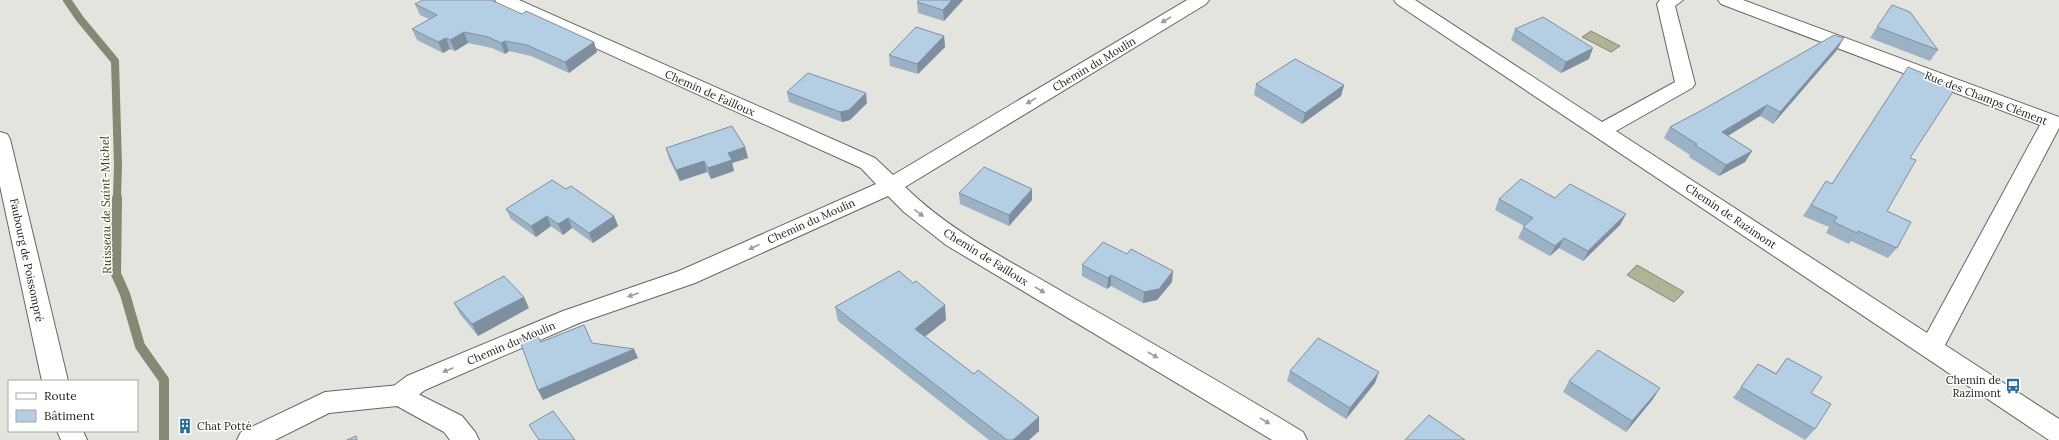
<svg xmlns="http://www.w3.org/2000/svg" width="2059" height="440" font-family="Lora,serif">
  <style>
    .water { fill: #b0b395; stroke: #858872 }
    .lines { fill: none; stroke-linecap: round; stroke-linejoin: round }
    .stream-far1 { stroke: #858872; stroke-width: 8 }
    .stream { stroke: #858872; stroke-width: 10 }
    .minor-casing { stroke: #666761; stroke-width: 2 }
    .tertiary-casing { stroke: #666761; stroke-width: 2 }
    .secondary-casing { stroke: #666761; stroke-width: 2 }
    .minor { fill: #fff; fill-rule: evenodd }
    .tertiary { fill: #fff; fill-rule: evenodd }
    .secondary { fill: #fff; fill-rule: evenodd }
    .wall { fill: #9bb1c4 }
    .shaded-wall { fill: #7e90a0 }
    .building { fill: #b4cee4; stroke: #7e90a0 }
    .oneway { fill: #9c9c9b }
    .labels { text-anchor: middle; stroke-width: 3; stroke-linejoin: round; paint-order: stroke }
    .street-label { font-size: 11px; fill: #222320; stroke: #fffffe }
    .poi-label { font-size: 11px; fill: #222320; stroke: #fffffe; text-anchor: end }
    .water-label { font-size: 12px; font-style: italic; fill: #40430f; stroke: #fffffe }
  </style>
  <rect width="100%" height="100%" fill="#e3e4dd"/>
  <!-- water -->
  <g class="water">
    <path d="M1591 31 1620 46 1611 52 1582 37Z"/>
    <path d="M1637 265 1684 292 1674 302 1627 275Z"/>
  </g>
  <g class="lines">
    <!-- stream-far1 -->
    <path class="stream-far1" d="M67 0 80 19 115 61 118 165 117 199"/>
    <!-- stream -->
    <path class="stream" d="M117 198 116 274 125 294 140 346 164 380V440"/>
    <!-- minor casing -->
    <g class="minor-casing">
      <g id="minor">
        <path d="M495 0H519L875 158 893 175 1187 0H1209L1206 4 905 187C952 233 1012 262 1068 295 1147 340 1226 385 1303 432L1307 440H1272L946 245 904 212 888 196 695 283 579 323 425 390C413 399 407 408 391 402L387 395 391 388 407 376 563 311 679 271 876 184 861 168 498 4Z"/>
        <path d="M1394 0H1415L1602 122 1675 82 1657 4 1660 0H1683L1675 6 1695 84 1692 88 1616 131 1927 333 2040 125 1721 4 1718 0H1743L2059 117V128L1945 345 2059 419V440H2049L1397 4Z"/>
      </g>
    </g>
    <!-- tertiary casing -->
    <g class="tertiary-casing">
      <path id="tertiary" d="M400 385 462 416 475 432 479 440H450L444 432 397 406 329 413 275 440H237L241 432 325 392Z"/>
    </g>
    <!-- secondary casing -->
    <g class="secondary-casing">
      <g id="secondary">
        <path d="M0 132 7 134 10 139 68 381H42L0 186Z"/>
        <path d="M57 431H83L87 440H61Z"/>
      </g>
    </g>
    <!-- minor -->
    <use href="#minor" class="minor"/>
    <!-- tertiary -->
    <use href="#tertiary" class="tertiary"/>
    <!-- secondary -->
    <use href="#secondary" class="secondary"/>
  </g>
  <!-- wall -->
  <g class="wall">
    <path d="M963 0 944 21 918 13 917 2Z"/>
    <path d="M415 4 522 14 594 42 597 52 569 73 531 56 509 51 505 54 492 48 468 43 455 51 450 49 443 53 417 40 412 29 429 19 420 15Z"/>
    <path d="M1877 27 1938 50 1930 61 1870 38Z"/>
    <path d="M1515 29 1589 59 1561 73 1511 40Z"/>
    <path d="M944 36 945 47 918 74 890 66 889 55Z"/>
    <path d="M1837 50 1773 124 1760 116 1728 136 1752 151 1745 162 1719 176 1689 157 1690 155 1664 138 1670 127Z"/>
    <path d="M1901 78 1910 158 1887 211 1897 248 1888 258 1851 241 1849 244 1826 233 1829 227 1803 216 1826 181 1832 184Z"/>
    <path d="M1256 84 1344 85 1341 96 1302 124 1254 95Z"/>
    <path d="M787 92 867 103 850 120 842 122 789 102Z"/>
    <path d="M745 147 748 158 732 163 734 171 711 179 707 172 680 181 669 159 666 148Z"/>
    <path d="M566 189 614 216 618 226 593 243 572 228 563 235 551 226 536 237 511 219 506 209Z"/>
    <path d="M959 193 1032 200 1009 226 960 204Z"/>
    <path d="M1555 198 1626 214 1620 225 1583 261 1559 248 1550 256 1518 238 1524 226 1495 210 1499 199Z"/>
    <path d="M1082 265 1172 282 1157 300 1143 303 1111 286 1107 289 1082 276Z"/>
    <path d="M454 303 529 308 478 336 460 314Z"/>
    <path d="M835 307 946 320 925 336 974 374 1039 417V431L1029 440H989L838 321Z"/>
    <path d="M1787 358 1811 393 1815 429 1805 440 1733 398 1758 364 1776 373Z"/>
    <path d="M1290 371 1375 383 1346 419 1287 381Z"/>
    <path d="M1569 381 1653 399 1626 432 1563 392Z"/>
    <path d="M529 425 575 440H539Z"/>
  </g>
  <!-- shaded-wall -->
  <g class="shaded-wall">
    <path d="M952 0H963L944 21 943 10Z"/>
    <path d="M464 32 468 43 455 51 450 40Z"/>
    <path d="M944 36 945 47 918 74 917 64Z"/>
    <path d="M446 38 450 49 443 53 438 42Z"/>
    <path d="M1844 38 1837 50 1773 124 1780 112Z"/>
    <path d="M505 41 509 51 505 54 501 43Z"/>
    <path d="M594 42 597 52 569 73 565 62Z"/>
    <path d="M1593 48 1589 59 1561 73 1566 62Z"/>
    <path d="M1344 85 1341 96 1302 124 1305 113Z"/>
    <path d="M866 93 867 103 850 120 842 122 840 112Z"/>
    <path d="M1767 105 1760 116 1716 143 1722 132Z"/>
    <path d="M745 147 748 158 732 163 734 171 711 179 708 168 728 153Z"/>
    <path d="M1752 151 1745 162 1719 176 1726 165Z"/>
    <path d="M704 161 707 172 680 181 676 170Z"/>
    <path d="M1032 189V200L1009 226V215Z"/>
    <path d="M1626 214 1620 225 1583 261 1588 251Z"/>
    <path d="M547 216 551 226 536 237 531 226Z"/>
    <path d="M614 216 618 226 593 243 589 233Z"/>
    <path d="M568 218 572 228 563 235 558 224Z"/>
    <path d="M1564 238 1559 248 1550 256 1555 246Z"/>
    <path d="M1173 271 1172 282 1157 300 1143 303 1144 292Z"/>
    <path d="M1111 275V286L1107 289 1108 278Z"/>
    <path d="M524 297 529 308 478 336 472 324Z"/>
    <path d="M945 305 946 320 917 343 915 329Z"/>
    <path d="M634 349 638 358 543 400 538 390Z"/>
    <path d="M1379 372 1375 383 1346 419 1350 408Z"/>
    <path d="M1660 388 1653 399 1626 432 1632 421Z"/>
    <path d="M1039 417V431L1029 440H1013Z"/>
  </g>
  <!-- building -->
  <g class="building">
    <path d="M423 0H491L522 14 526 11 594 42 565 62 527 45 505 41 501 43 488 37 464 32 450 40 446 38 438 42 412 29 437 15 415 4Z"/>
    <path d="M919 0H952L943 10 917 2Z"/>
    <path d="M1892 5 1910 12 1938 50 1877 27Z"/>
    <path d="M1543 17 1593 48 1566 62 1515 29Z"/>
    <path d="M916 27 944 36 917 64 889 55Z"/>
    <path d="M1834 35 1844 38 1780 112 1767 105 1722 132 1752 151 1726 165 1695 145 1697 144 1670 127 1704 109Z"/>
    <path d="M1295 59 1344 85 1305 113 1256 84Z"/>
    <path d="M1908 67 1956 87 1910 158 1916 160 1887 211 1911 222 1897 248 1858 231 1857 233 1834 222 1837 217 1811 205 1826 181 1832 184Z"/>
    <path d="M808 73 866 93 849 110 840 112 787 92Z"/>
    <path d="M732 126 745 147 728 153 732 160 708 168 704 161 676 170 666 148Z"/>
    <path d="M984 167 1032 189 1009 215 959 193Z"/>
    <path d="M1521 179 1555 198 1570 184 1626 214 1588 251 1564 238 1555 246 1523 227 1533 218 1499 199Z"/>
    <path d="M552 180 566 189 571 186 614 216 589 233 568 218 558 224 547 216 531 226 506 209Z"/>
    <path d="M1103 242 1127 254 1131 249 1173 271 1159 289 1144 292 1111 275 1108 278 1082 265Z"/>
    <path d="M899 271 913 283 916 281 945 305 915 329 974 374 978 370 1039 417 1013 440H1007L835 307Z"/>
    <path d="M504 276 524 297 472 324 454 303Z"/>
    <path d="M584 325 592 343 634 349 538 390 519 339 535 332 541 342Z"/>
    <path d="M1318 338 1379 372 1350 408 1290 371Z"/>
    <path d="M1598 350 1660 388 1632 421 1569 381Z"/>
    <path d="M1787 358 1822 377 1811 393 1831 404 1815 429 1741 387 1758 364 1776 374Z"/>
    <path d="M553 411 575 440H539L529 425Z"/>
    <path d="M1429 415 1465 440H1405Z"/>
    <path d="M356 436 357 440H347Z"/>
  </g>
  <!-- one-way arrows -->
  <defs><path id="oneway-solid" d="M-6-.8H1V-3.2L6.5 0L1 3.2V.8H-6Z"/></defs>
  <g class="oneway">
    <use href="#oneway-solid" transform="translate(1166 20) rotate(149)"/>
    <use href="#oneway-solid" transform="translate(1031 101) rotate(149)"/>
    <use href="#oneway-solid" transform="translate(919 213) rotate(37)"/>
    <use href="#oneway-solid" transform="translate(754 247) rotate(156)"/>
    <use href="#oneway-solid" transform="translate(1040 290) rotate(31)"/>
    <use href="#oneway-solid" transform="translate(633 295) rotate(161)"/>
    <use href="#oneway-solid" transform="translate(1153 355) rotate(30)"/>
    <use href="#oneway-solid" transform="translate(448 370) rotate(157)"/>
    <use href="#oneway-solid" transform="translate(1265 421) rotate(31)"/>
  </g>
  <!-- icons -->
  <defs>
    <g id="bus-bare" transform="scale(1.2)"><path d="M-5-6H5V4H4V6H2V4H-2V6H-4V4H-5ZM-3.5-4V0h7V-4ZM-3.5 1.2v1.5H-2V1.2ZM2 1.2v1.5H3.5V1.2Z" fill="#246da0" stroke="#fffffe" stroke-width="2.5" paint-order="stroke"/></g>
    <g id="building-bare" transform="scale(1.2)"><path d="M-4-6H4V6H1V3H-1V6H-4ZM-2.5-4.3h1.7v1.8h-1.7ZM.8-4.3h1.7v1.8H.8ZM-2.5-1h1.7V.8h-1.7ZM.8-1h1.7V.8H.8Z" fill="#246da0" stroke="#fffffe" stroke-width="2.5" paint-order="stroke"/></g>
  </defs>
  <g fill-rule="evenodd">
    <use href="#bus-bare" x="2013" y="386"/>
    <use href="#building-bare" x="185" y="426"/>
  </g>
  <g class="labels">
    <!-- street labels -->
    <g class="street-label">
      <text transform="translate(1094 64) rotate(-31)" y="4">Chemin du Moulin</text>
      <text transform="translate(710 93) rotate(24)" y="4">Chemin de Failloux</text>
      <text transform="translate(1986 98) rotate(21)" y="4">Rue des Champs Clément</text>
      <text transform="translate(1731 216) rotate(34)" y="4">Chemin de Razimont</text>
      <text transform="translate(811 221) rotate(-24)" y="4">Chemin du Moulin</text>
      <text transform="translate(986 257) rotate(32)" y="4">Chemin de Failloux</text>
      <text transform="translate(27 260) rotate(78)" y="4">Faubourg de Poissompré</text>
      <text transform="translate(511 343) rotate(-23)" y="4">Chemin du Moulin</text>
    </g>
    <!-- poi labels -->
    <g class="poi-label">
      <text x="2001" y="384">Chemin de<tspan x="2001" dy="13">Razimont</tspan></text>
      <text x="197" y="430" text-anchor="start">Chat Potté</text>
    </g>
    <!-- water labels -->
    <g class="water-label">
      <text transform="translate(106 205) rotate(-91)" y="4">Ruisseau de Saint-Michel</text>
    </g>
  </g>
  <!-- legend -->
  <rect x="8" y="380" width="130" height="52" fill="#fffffe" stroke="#a7a7a5"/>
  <rect x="16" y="393" width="20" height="6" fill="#ffffff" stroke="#a7a7a5"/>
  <text x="44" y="400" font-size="12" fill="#222320">Route</text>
  <rect x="16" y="410" width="20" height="12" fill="#b4cee4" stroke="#a7a7a5"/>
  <text x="44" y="420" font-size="12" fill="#222320">Bâtiment</text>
</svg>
